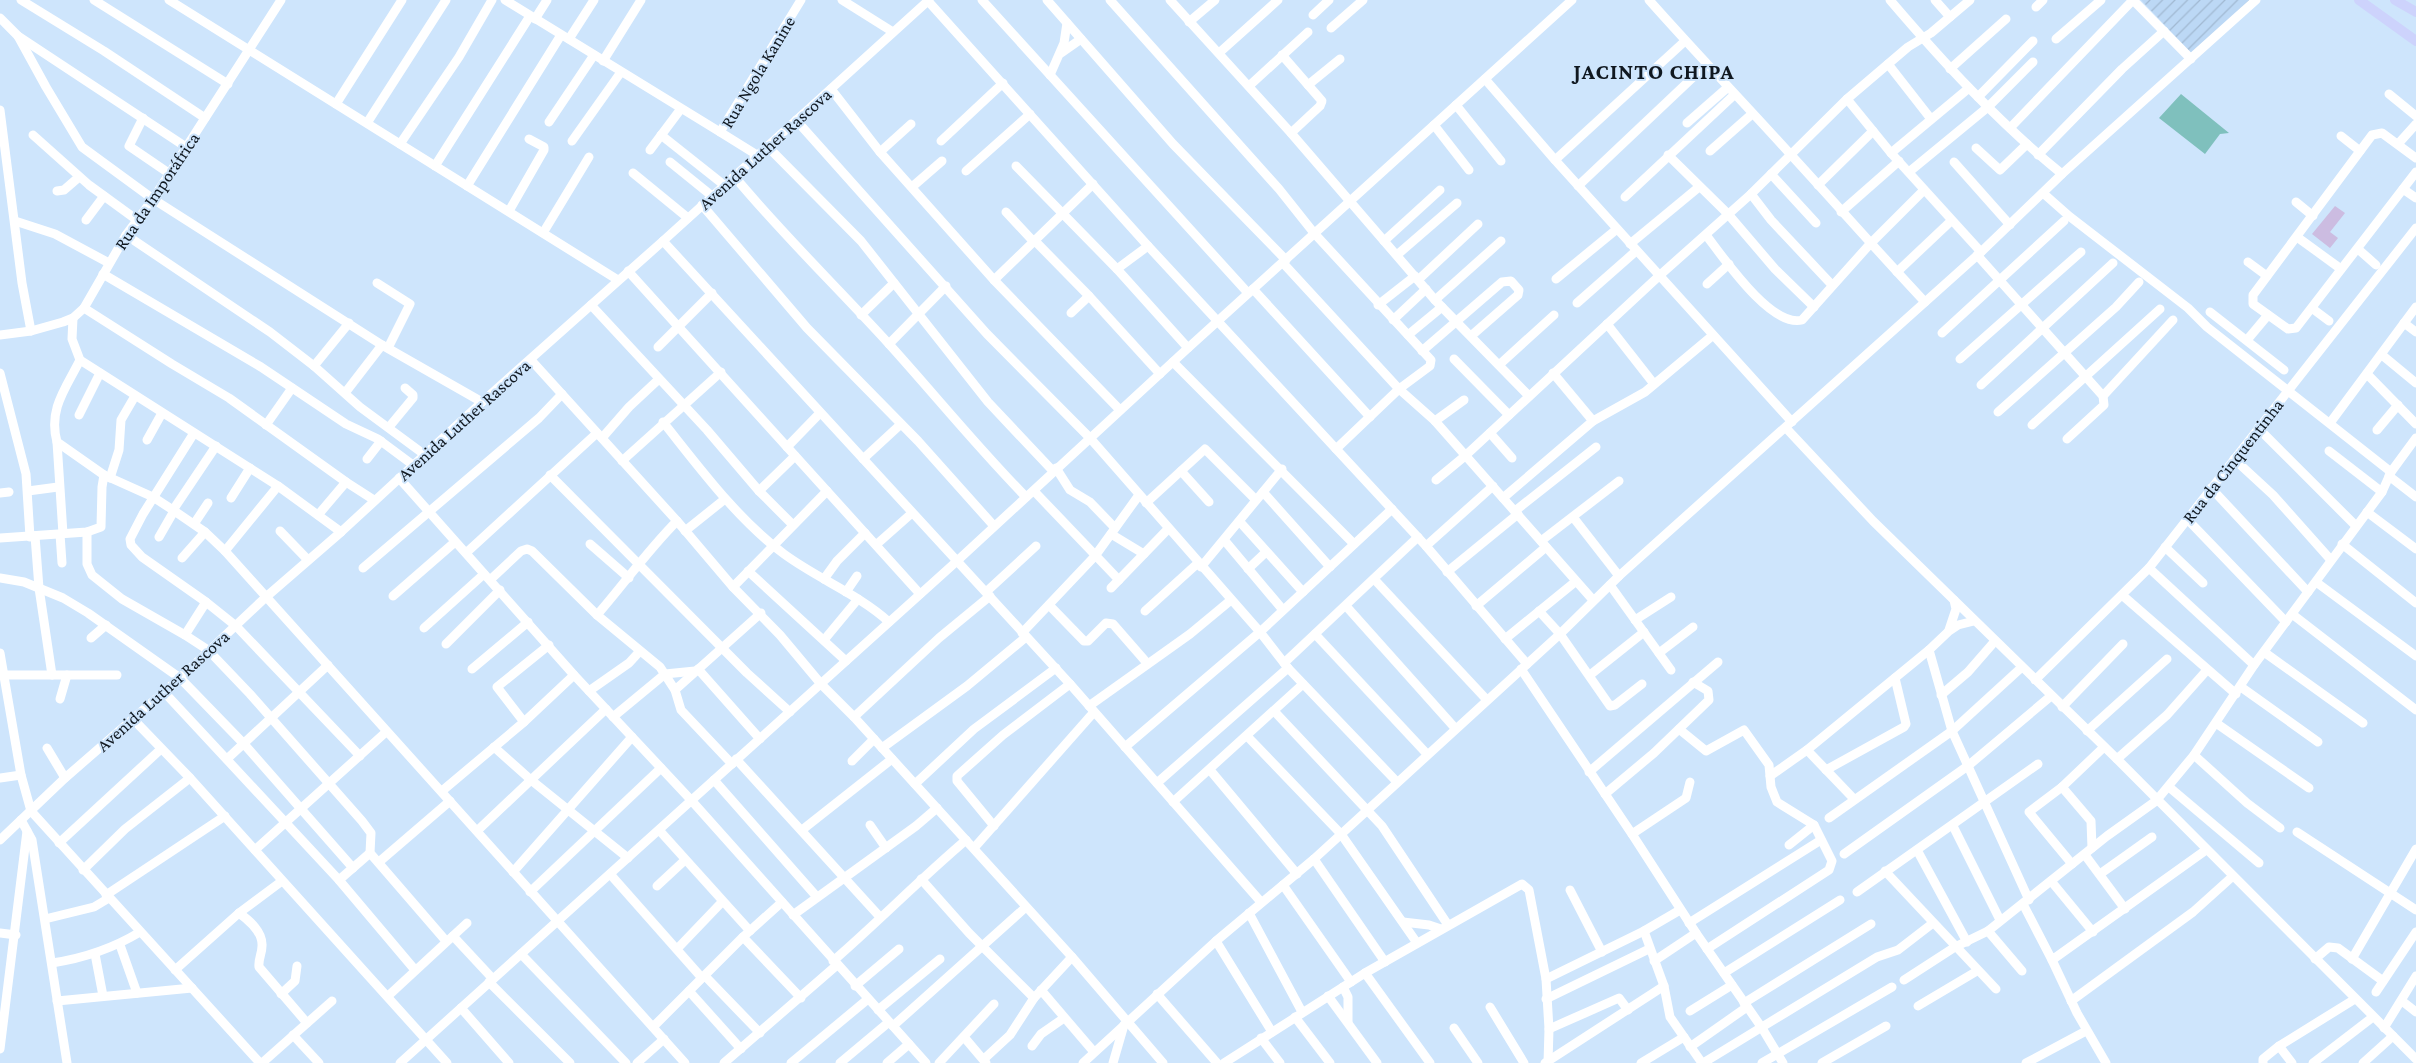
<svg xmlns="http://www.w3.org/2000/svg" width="2416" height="1063" font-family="'Crimson Pro',serif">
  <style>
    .industrial { fill: url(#industrial-furrows) }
    .garden { fill: #ccbce1 }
    .water { fill: #7fc0bd }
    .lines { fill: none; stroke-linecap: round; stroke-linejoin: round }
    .minor { stroke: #fff; stroke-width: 9 }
    .major { stroke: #cdd3fc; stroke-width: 10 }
    .labels { text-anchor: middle; stroke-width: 4; stroke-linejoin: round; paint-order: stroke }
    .street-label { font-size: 18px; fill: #101820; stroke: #cee5fc }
    .district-label { font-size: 22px; font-weight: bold; letter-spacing: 1px; fill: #101820; stroke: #cee5fc }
  </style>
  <defs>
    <pattern id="industrial-furrows" width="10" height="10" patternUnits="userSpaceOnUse" patternTransform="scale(1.25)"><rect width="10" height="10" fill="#bcd8f5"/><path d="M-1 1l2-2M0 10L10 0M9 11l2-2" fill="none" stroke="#a1b9d2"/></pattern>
  </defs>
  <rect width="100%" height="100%" fill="#cee5fc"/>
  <!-- industrial -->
  <path class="industrial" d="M2141 0H2253L2192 54Z"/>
  <!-- garden -->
  <path class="garden" d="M2335 206 2345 213 2330 232 2338 238 2330 248 2312 234Z"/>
  <!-- water -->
  <path class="water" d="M2181 94 2229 133 2220 134 2205 154 2159 118Z"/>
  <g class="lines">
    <!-- minor -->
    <g class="minor">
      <path d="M21 0 104 51 205 118"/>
      <path d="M94 0 228 84"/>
      <path d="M169 0 618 280"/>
      <path d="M505 0 720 132"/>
      <path d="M842 0 893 32"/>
      <path d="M982 0 1248 293"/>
      <path d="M1047 0 1173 144 1286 260"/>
      <path d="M1110 0 1279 189 1314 233 1431 360 1430 366 1399 389 1336 449"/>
      <path d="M1170 0 1291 133 1435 300 1529 396"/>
      <path d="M1649 0C1696 53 1745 104 1792 156 1837 205 1880 254 1925 302"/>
      <path d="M1890 0C1943 62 1998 122 2062 174"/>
      <path d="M1935 0 1950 17"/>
      <path d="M2133 0 2191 59"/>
      <path d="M928 1 1148 246 1426 546 1527 664"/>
      <path d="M2036 7 2043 0"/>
      <path d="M1313 15 1329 0"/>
      <path d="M0 18 18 36 186 147"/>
      <path d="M535 19 547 0"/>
      <path d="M1189 22 1215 0"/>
      <path d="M1331 28 1363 0"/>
      <path d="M18 36 46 87 82 147 153 199 382 345 482 402"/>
      <path d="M569 39 594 0"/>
      <path d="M2056 39 2101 0"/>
      <path d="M1061 53 1081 39"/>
      <path d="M1219 53 1278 0"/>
      <path d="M1282 55 1322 101 1320 106 1291 133"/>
      <path d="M603 61 641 0"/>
      <path d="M1888 64 1931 119"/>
      <path d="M1950 69 2006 19"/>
      <path d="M1050 75 1064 43 1067 23"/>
      <path d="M1485 79 1555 160 1792 422"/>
      <path d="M1308 85 1340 59"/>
      <path d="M1249 86 1308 32"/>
      <path d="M831 89 880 152 994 280 1120 410"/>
      <path d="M2389 94 2416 116"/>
      <path d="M1978 97 2033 41"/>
      <path d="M1847 99 1891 153 1981 252"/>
      <path d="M336 104 402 0"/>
      <path d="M1456 105 1501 161"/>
      <path d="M0 110 22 283 31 331"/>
      <path d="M143 118 129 146 170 174"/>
      <path d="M796 120 987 334 1090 438 1260 632 1288 668 1397 782"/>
      <path d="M549 122 594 55"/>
      <path d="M367 123 446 0"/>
      <path d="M1687 123 1727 88"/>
      <path d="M1434 125 1469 170"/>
      <path d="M2010 128 2133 0"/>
      <path d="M33 135 89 185 137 220"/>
      <path d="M661 135 724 185"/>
      <path d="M2341 136 2360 151"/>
      <path d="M572 141 621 72"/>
      <path d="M941 141 1003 83"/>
      <path d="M400 144 459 57 492 0"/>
      <path d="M2398 144 2416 124"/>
      <path d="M767 146 861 241 988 402 1053 471"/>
      <path d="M1976 148 2000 170 2027 144"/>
      <path d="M650 150 680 110"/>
      <path d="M1710 151 1752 114"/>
      <path d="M880 152 911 124"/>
      <path d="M1891 153 1969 88"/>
      <path d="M757 155 720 132 801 0"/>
      <path d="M1668 155 1728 214 1775 269 1814 307"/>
      <path d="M2038 155 2122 69 2164 31"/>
      <path d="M2416 158 2382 133 2372 135 2253 295V304L2288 329 2296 328 2416 172"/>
      <path d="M1555 160 1685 41"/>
      <path d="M670 162 712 196"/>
      <path d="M1954 162 2010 225"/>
      <path d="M435 166 530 16"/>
      <path d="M1016 166 1117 269 1188 348"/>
      <path d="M966 171 1030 114"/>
      <path d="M1909 172 1988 107 2033 62"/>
      <path d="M633 173 688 218"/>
      <path d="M1771 174 1816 223"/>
      <path d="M734 176C783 235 838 288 889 344 935 395 978 448 1026 497"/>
      <path d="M1818 185 1873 131"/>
      <path d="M467 186 561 35"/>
      <path d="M1578 186 1706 65"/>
      <path d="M912 187 942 161"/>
      <path d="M2403 189 2416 198"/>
      <path d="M57 191 64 190 79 177"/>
      <path d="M2043 193 2069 216 2188 308 2207 327 2391 472"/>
      <path d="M1751 194 1771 220 1832 285"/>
      <path d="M1625 197 1734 95"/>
      <path d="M2296 202 2313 216"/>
      <path d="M702 205 807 328 918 441 994 526"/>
      <path d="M509 211 544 150V147L529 139"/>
      <path d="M1006 212 1033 241"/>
      <path d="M1841 212 1899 161"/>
      <path d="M86 220 104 196"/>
      <path d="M15 221 55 234 109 263"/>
      <path d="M543 233 589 157"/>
      <path d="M126 235 270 332 314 366 360 407 425 455"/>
      <path d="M1706 235C1723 257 1771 328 1802 320L1870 244 1924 190"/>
      <path d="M2297 237 2341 269"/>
      <path d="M1034 240 1089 296 1160 374"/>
      <path d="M663 241 1070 684 1261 902"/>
      <path d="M1384 241 1440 190"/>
      <path d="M1630 244 1699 187"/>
      <path d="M2358 249 2376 265"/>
      <path d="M1397 255 1457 203"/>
      <path d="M1977 255 2103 396 2104 405 2067 439"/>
      <path d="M2248 262 2267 276"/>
      <path d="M1283 263 1399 389 1435 421 1593 600"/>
      <path d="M1117 269 1148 246"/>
      <path d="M628 271 920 594"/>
      <path d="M1897 272 1951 221"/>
      <path d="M103 274 261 367 346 424 378 439 413 465"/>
      <path d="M1556 279 1617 229"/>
      <path d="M994 280 1093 184"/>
      <path d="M1418 280 1478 224"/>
      <path d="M377 283 410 304 388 348"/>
      <path d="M1707 284 1729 264"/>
      <path d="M1253 289 1370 417"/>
      <path d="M1435 300 1501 241"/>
      <path d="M1577 303 1636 251"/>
      <path d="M591 305 707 430 759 491 793 525"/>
      <path d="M1378 305 1415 276"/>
      <path d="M84 308 172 364 229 398 346 482 374 500"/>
      <path d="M2313 309 2329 321"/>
      <path d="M2210 312 2284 370"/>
      <path d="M1071 313 1089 296"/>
      <path d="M861 315 894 283"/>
      <path d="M73 318 72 339 80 360 278 486 341 532"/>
      <path d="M1393 320 1426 289"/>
      <path d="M2404 323 2416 332"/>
      <path d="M1607 324 1654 384"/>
      <path d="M1942 333 2064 221"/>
      <path d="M0 335 31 331 63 322 73 318 84 308 126 235 153 199 281 0"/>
      <path d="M1408 335 1442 307"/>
      <path d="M2247 340 2268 315"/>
      <path d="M889 344 946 286"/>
      <path d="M658 347 712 293"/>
      <path d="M1422 351 1502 282 1511 281 1519 290 1518 295 1471 336"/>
      <path d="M2382 355 2416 383"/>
      <path d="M1454 359 1509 415"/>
      <path d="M1960 359 2081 252"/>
      <path d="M80 360C66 388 48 409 57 442L104 475 153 497 173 510 205 532 225 551 685 1063"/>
      <path d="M531 360 677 521 733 587 780 635 821 684 854 717 1072 957 1163 1063"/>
      <path d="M1173 362 1354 544"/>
      <path d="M1499 365 1554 315"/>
      <path d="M314 366 349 323"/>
      <path d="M0 373 26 474 30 537"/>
      <path d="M1553 373 1593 421"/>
      <path d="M2367 374 2416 424"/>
      <path d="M1981 385 2113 263"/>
      <path d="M345 393 382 345"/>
      <path d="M2103 396 2173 320"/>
      <path d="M1998 412 2116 307 2139 282"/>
      <path d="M79 415 100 373"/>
      <path d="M1435 421 1464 400"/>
      <path d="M663 422C699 467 737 519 784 554 818 579 858 594 889 622"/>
      <path d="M2330 423 2416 307"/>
      <path d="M266 425 292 388"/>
      <path d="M2032 425 2160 309"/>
      <path d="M389 427 413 398V395L405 388"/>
      <path d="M1786 428 1873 521 2117 759 2416 1059"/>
      <path d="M2258 428 2356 526"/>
      <path d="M2377 430 2398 405"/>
      <path d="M194 433 143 514 130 539 131 545 142 557 206 602 236 626 360 756"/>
      <path d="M1490 433 1512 458"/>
      <path d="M602 438 629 407 659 379"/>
      <path d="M147 440 162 413"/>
      <path d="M57 442 63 534"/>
      <path d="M787 447 820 413"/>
      <path d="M2329 451 2382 492"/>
      <path d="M367 459 381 441"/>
      <path d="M863 459 901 424"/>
      <path d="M2234 459 2273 495 2330 559"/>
      <path d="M622 461 721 372"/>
      <path d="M1056 468 1070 490 1090 502 1115 528"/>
      <path d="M1181 471 1209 502"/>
      <path d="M550 475 747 673 790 712"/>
      <path d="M2389 476 2416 497"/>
      <path d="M110 478 119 450 121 420 135 396"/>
      <path d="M399 478 574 675 691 800 926 1063"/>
      <path d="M1436 480 1465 456 1659 276 1751 194 1847 99 1908 47 1931 33 1970 0"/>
      <path d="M2211 488 2308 592"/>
      <path d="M28 491 58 487"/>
      <path d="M759 491 795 456"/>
      <path d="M1034 491 1119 580"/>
      <path d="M1263 492 1330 567"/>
      <path d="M0 493 9 492"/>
      <path d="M231 498 250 468"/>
      <path d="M1503 498 1593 421 1645 392 1712 336"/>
      <path d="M1146 503 1205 449 1256 500"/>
      <path d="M173 510 216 446"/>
      <path d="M1515 511 1596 447"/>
      <path d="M2367 512 2416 549"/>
      <path d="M318 515 346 482"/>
      <path d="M1573 517 1619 576"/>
      <path d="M2187 519 2286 622"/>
      <path d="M1240 522 1303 592"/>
      <path d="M194 524 208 503"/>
      <path d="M280 531 308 560"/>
      <path d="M685 531 725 499"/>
      <path d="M87 532V564L92 575 122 599 185 635 208 650 250 694 362 821 371 833 370 853 446 941"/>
      <path d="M60 534 62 563"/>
      <path d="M1111 534 1144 554"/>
      <path d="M35 536 39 588 52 675"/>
      <path d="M159 537 174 511"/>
      <path d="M0 538 87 532 101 527 102 487 104 475"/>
      <path d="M1225 541 1283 610"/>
      <path d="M1541 541 1619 481"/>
      <path d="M590 544 629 578"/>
      <path d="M877 544 912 513"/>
      <path d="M2342 544 2416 603"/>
      <path d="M1426 546 1493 486"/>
      <path d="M2165 547 2203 583"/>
      <path d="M225 551 278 486"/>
      <path d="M466 553 597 433"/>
      <path d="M182 558 205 532"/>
      <path d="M1201 567 1282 469"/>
      <path d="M363 568 539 418 562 394"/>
      <path d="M2149 568 2254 665"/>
      <path d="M1248 569 1266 552"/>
      <path d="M748 571 846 661"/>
      <path d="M1447 572 1518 514"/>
      <path d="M0 578 24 582 63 598 88 613 180 678 244 744 353 868"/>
      <path d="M824 579 837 561 865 533"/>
      <path d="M1374 579 1487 700"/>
      <path d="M490 580 521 551 527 549 532 551 597 615 660 667 675 690 681 710 732 764"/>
      <path d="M2316 582 2416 656"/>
      <path d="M1610 585 1671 670"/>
      <path d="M733 587 827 491"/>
      <path d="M1111 588 1168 529"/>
      <path d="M846 592 857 576"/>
      <path d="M986 592 1036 546"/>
      <path d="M2122 595 2236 694"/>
      <path d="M393 596 455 542"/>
      <path d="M1049 605 1084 641H1088L1106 623 1113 624 1147 663"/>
      <path d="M1346 606 1455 728"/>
      <path d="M1476 606 1546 547"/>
      <path d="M1145 611 1198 563"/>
      <path d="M1539 611 1560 634 1610 706 1615 705 1642 684"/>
      <path d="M2292 614 2416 710"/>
      <path d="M597 615C624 584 648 550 677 521"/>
      <path d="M1635 620 1671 597"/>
      <path d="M424 628 484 574"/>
      <path d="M1949 630 1956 609 1954 600"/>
      <path d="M1022 633 1095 556 1139 495"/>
      <path d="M1315 634 1427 754"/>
      <path d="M185 635 206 602"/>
      <path d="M91 638 106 625"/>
      <path d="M1505 639 1575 582"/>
      <path d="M824 640 858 599"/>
      <path d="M446 644 500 590"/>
      <path d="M1929 650 1952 731 2029 900"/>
      <path d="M2264 652 2363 723"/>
      <path d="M0 653 21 775 31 811 260 1063"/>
      <path d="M1659 653 1693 627"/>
      <path d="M1284 663 1418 537"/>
      <path d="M472 669 528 622"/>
      <path d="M698 669 760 739"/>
      <path d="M1521 669 1632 834 1696 933 1762 1028 1783 1063"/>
      <path d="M4 675H117"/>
      <path d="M1590 675 1644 632"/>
      <path d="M2035 680 2149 568 2416 228"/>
      <path d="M2241 687 2318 742"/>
      <path d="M675 690 761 613"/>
      <path d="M589 691 629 663 640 651"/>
      <path d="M164 692 339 880 415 970"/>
      <path d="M1941 695 1968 672 1995 641"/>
      <path d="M60 699 67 675"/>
      <path d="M1089 706 1190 634 1231 600"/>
      <path d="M2062 707 2123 644"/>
      <path d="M1274 711 1382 826 1448 925"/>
      <path d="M613 717 665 674 695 671"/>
      <path d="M854 717 939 638 990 596"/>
      <path d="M133 719 190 778 447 1063"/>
      <path d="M524 722 497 687 549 645"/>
      <path d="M2216 723 2309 788"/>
      <path d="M1679 729 1706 751 1744 730 1769 765 1771 787 1777 802 1814 825 1832 861 1829 870 1707 949"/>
      <path d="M2087 731 2167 659"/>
      <path d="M1247 736 1341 834 1417 943"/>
      <path d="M494 747 531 780 628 858"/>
      <path d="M1125 747 1260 632 1392 509"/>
      <path d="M47 748 65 778"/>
      <path d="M882 748 967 686 1026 637"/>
      <path d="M1807 750 1854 799"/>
      <path d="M2194 755 2247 803 2280 828"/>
      <path d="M227 759 328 665"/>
      <path d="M736 759 880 917"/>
      <path d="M2117 759 2167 715 2207 670"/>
      <path d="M852 761 874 739"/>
      <path d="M1210 770 1297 874"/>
      <path d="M1826 770 1904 727 1906 724 1895 678"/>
      <path d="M1589 772 1718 662"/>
      <path d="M1770 776 1807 750 1929 650 1949 631 1958 625 1974 621"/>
      <path d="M0 778 21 775"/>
      <path d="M714 780 817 897"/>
      <path d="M1157 783 1288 668"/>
      <path d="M915 784 974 729 1056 668"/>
      <path d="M2062 787 2091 821 2092 848"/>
      <path d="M2169 787 2259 863"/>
      <path d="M442 791 524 722 574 675"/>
      <path d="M1605 794 1654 753 1709 700 1708 691 1693 682"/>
      <path d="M1173 802 1303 684"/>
      <path d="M1829 818 1952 731 2022 667"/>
      <path d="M21 820 32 840 67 1063"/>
      <path d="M870 825 886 848"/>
      <path d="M994 826 957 781V776L1003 735 1070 684"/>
      <path d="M1953 826 2000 920"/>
      <path d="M659 830 750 931"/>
      <path d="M802 830 892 759"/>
      <path d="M477 831 606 709"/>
      <path d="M2297 832 2416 910"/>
      <path d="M1632 834 1686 798 1690 782"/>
      <path d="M0 840 65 778 180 678 266 597 341 532 482 402 663 241 929 0"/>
      <path d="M59 843 161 749"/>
      <path d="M1789 845 1814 825"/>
      <path d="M974 848 1094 712"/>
      <path d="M255 850 386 732"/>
      <path d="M1917 850 1967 942"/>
      <path d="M1844 854 1969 765 2051 696"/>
      <path d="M2085 855 2125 909"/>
      <path d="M1314 859 1385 962"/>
      <path d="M379 862 450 801"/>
      <path d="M2072 864 2029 812 2062 787 2104 747"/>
      <path d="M83 870 125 829 190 778"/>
      <path d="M1885 871 1996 989"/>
      <path d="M513 872 632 737"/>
      <path d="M610 874 702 978"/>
      <path d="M2100 874 2152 837"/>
      <path d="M921 879 969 933 1034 998"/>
      <path d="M339 880 370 853"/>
      <path d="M2051 881 2093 932"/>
      <path d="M1283 885 1351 982"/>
      <path d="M657 886 685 860"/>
      <path d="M1570 890 1602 952"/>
      <path d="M530 892 661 768"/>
      <path d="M1857 892 2038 764"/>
      <path d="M106 895 225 816"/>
      <path d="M2023 904 2052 960 2206 850"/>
      <path d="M239 913C250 921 263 932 262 946 262 954 258 959 259 967L307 1023"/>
      <path d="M1249 913 1302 1012"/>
      <path d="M793 915 916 826 937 808"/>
      <path d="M45 919 94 907 109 898"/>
      <path d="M1403 922 1429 925 1441 929"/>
      <path d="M1689 923 1821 840"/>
      <path d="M1644 931 1664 986 1670 1017 1702 1063"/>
      <path d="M1988 931 2022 971"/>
      <path d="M0 933 16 935"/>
      <path d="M453 936 493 979"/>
      <path d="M743 937 801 998"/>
      <path d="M1216 941 1272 1032"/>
      <path d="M120 945 137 993"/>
      <path d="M677 949 722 902"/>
      <path d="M95 954 103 996"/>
      <path d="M521 954 626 1063"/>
      <path d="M2315 959 2329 947 2338 948 2383 981"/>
      <path d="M2352 959 2416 849"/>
      <path d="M2052 960 2077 1013 2106 1063"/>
      <path d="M833 961C878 922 920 879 966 840"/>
      <path d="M1654 961 1696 933"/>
      <path d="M52 963C85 958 112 949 140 932"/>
      <path d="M175 970 239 913 282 881"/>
      <path d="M1365 973 1430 1063"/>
      <path d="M1724 973 1840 900"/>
      <path d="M705 976 760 1033"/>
      <path d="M1546 979 1644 931 1680 910"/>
      <path d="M1904 980 1955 947 1988 931 2107 836 2156 801 2194 755 2254 665 2382 492 2391 472 2416 438"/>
      <path d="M489 982 570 1063"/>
      <path d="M855 986 899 949"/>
      <path d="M1343 987 1348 997V1022"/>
      <path d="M1041 990 1094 1052"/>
      <path d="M689 991 741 1049"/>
      <path d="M2376 992 2416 932"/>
      <path d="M281 994 295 981 297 966"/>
      <path d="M1157 994 1217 1063"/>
      <path d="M388 996 467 923"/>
      <path d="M1328 996 1377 1063"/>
      <path d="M1546 999 1649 949"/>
      <path d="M57 1001 192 988"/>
      <path d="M2071 1001 2193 912 2233 876"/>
      <path d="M2402 1001 2416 1012"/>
      <path d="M1744 1003 1871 924"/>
      <path d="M1918 1006 1977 971"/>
      <path d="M1490 1007 1524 1063"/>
      <path d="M461 1008 509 1063"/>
      <path d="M878 1010 940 959"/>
      <path d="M1690 1011 1732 985"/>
      <path d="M1295 1017 1330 1063"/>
      <path d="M893 1026 1026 907"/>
      <path d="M653 1027 743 937 782 902"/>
      <path d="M1454 1028 1478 1063"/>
      <path d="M2384 1028 2416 976"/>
      <path d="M1549 1029 1619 998 1628 1010"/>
      <path d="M293 1035 319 1063"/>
      <path d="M964 1037 986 1063"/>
      <path d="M1261 1038 1280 1063"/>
      <path d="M1032 1046 1041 1034 1064 1018"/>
      <path d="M2279 1046 2292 1063"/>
      <path d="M1690 1047 1747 1007"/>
      <path d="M0 1049 27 831"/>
      <path d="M984 1059 1010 1035 1034 998 1072 957"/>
      <path d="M262 1063 332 1001"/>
      <path d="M400 1063 957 561 1188 348 1572 0"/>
      <path d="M637 1063 664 1039"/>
      <path d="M724 1063 837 965"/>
      <path d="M791 1063 868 999"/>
      <path d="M840 1063 889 1022"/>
      <path d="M887 1063 909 1044"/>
      <path d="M939 1063 994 1004"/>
      <path d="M1083 1063 1216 941 1314 859 1560 634 1619 576 1981 252 2062 174 2256 0"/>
      <path d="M1113 1063 1124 1025"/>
      <path d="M1224 1063 1365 973 1522 884 1529 890 1546 979 1549 1029 1548 1063"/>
      <path d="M1545 1063 1664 986"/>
      <path d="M1641 1063 1684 1037"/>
      <path d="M1703 1063 1877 957 1898 950 1933 923"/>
      <path d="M1762 1063 1892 987"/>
      <path d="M1822 1063 1886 1026"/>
      <path d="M2026 1063 2086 1031"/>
      <path d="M2263 1063V1059L2279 1046 2355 999"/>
      <path d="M2313 1063 2373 1017"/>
      <path d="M2363 1063 2393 1036"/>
    </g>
    <!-- major -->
    <g class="major">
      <path d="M2359 0 2416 41"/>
      <path d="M2395 0 2416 12"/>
    </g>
  </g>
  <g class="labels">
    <!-- street labels -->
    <g class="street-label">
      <text transform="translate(758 72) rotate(-59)" y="6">Rua Ngola Kanine</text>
      <text transform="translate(765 149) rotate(-42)" y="6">Avenida Luther Rascova</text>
      <text transform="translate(157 191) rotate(-56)" y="6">Rua da Imporáfrica</text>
      <text transform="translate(464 420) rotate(-42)" y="6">Avenida Luther Rascova</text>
      <text transform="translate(2233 461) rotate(-52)" y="6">Rua da Cinquentinha</text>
      <text transform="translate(163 691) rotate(-42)" y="6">Avenida Luther Rascova</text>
    </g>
    <!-- district labels -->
    <g class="district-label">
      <text x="1654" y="79">JACINTO CHIPA</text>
    </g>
  </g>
</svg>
